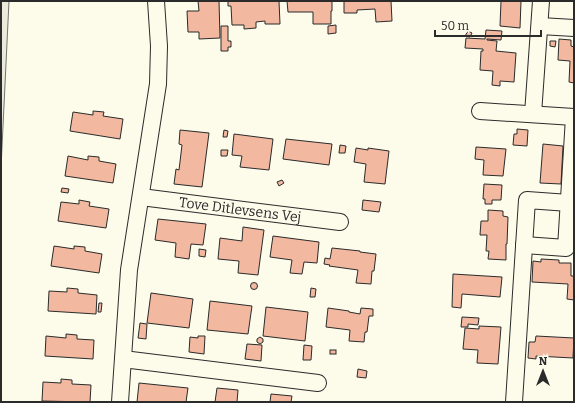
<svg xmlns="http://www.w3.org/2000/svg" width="575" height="403" font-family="Bitter,serif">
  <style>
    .green { fill: #ecebdb; stroke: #74746e }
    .building { fill: #f2b8a0; stroke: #2b2b2b }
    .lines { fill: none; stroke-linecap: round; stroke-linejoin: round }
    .minor-casing { stroke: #2b2b2b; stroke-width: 18 }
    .minor { stroke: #fdfbea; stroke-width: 16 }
    .labels { text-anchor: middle; stroke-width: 3; stroke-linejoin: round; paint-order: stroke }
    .street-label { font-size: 14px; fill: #2b2b2b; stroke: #fdfbea }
  </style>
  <rect width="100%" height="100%" fill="#fdfbea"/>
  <!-- green -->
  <path class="green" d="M1 1H9L1 168Z"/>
  <!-- building -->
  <g class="building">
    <path d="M198 1H219L220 38 199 39V32H188L187 11H199Z"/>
    <path d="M228 1H279L280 24H265V21L256 22V28L244 29V25H232L231 6H228Z"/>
    <path d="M287 1H332V11H331V24H313V12H288Z"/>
    <path d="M344 1H391L392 21 376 22 375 9 357 10V13H344Z"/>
    <path d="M501 1H521L520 28 500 26Z"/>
    <path d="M336 25V33L328 34V26Z"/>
    <path d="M221 26H228V41H231V47H228V51H221Z"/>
    <path d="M486 30 502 31 501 40 487 39V40L497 41 496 51 516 53 514 82 500 81V86L492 85 493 71 480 70 481 51H483V49L465 48 466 38 485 39Z"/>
    <path d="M468 31 472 33 470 37 465 36Z"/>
    <path d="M559 39 571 40V46L574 47V83L569 82 570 61 558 60Z"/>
    <path d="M550 41H556L555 47 550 46Z"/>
    <path d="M93 111 104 112 103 116 123 119 120 139 70 131 73 112 93 115Z"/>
    <path d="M517 129 528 130 527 146 513 145 514 134H517Z"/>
    <path d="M180 130 209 133 202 187 174 184 176 169 179 170 182 145 179 144Z"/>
    <path d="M224 130 228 131 227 137H223Z"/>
    <path d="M234 134 273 139 269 170 240 167 242 156 232 155Z"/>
    <path d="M286 139 332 144 329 165 283 159Z"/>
    <path d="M543 144 563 146 561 184 540 183Z"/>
    <path d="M340 145 346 146 345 153H339Z"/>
    <path d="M476 147 506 149 503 176 483 175 484 160 475 159Z"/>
    <path d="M356 148 368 150V148L389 151 385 184 364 182 366 164 354 162Z"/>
    <path d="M221 150H228L227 156H221Z"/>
    <path d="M68 156 88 160V156L99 157V161L116 164 113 183 65 176Z"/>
    <path d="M282 180 284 183 279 186 277 182Z"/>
    <path d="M484 184 502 185 501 200H492V204H485V199H483Z"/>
    <path d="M62 188 69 189 68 193 61 192Z"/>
    <path d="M79 200 90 202 89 206 109 209 106 228 58 221 61 202 79 204Z"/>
    <path d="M363 200 381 202 379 212 362 210Z"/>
    <path d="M488 210 503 211V216L508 217 507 244H506V260L488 259 489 251H486L487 235H480L481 221H488Z"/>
    <path d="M158 219 206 224 203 245 191 244 189 259 175 257 176 243 155 240Z"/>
    <path d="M243 227 264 230 258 275 238 273 239 261 218 259 220 238 242 241Z"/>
    <path d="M273 236 319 242 317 263 304 262 302 274 290 273 292 260 270 257Z"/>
    <path d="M54 246 74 249V246L85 247V251L102 254 99 273 51 266Z"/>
    <path d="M332 248 360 251V252L376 254 374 271H372L371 284 356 283 358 270 329 266 330 265 324 264 325 258 330 259Z"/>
    <path d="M199 249 206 250 205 257 199 256Z"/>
    <path d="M541 259 559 260V263H571V276H574V300L567 299 568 284 532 282 533 261 541 262Z"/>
    <path d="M453 274 502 277 500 297 462 294 461 308 452 307Z"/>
    <circle cx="254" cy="286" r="3.5"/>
    <path d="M67 288 78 289V293L97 295 96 314 48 311 49 291 67 292Z"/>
    <path d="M311 288 316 289 315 297H310Z"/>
    <path d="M151 293 193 299 189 328 147 323Z"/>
    <path d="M210 301 252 306 248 334 207 330Z"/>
    <path d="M99 303H102L101 312H98Z"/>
    <path d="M266 307 308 312 305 341 263 336Z"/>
    <path d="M328 308 349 311V312L360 314 361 308 373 309V316H369L367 332H365L364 342 349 341 350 330 326 327Z"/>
    <path d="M462 317 479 318 478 325 468 324V327H461Z"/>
    <path d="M140 323 147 324 146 339 138 338Z"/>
    <path d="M479 326 501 327 498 364 477 363 478 350 463 349 465 328 479 329Z"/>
    <path d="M66 334 77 335V339L94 340 93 359 45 356 46 336 66 338Z"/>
    <path d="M198 336H205L204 354 189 352 190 337 198 338Z"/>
    <path d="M536 336 574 338 573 358 536 356V359L528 358 529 342H535Z"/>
    <path d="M260 337 263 339V342L260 344 257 342V339Z"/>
    <path d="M247 344 262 345 261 361 245 359Z"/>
    <path d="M304 345 312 346 311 360H303Z"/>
    <rect x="330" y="350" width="6" height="4"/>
    <path d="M358 369 367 371 366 378 357 377Z"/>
    <path d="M61 379 72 380V384L91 385 90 402 42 401 43 382 61 383Z"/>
    <path d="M139 383 188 388 186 402H137Z"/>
    <path d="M217 388 238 390 237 402H215Z"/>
    <path d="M271 394 292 396 291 402H270Z"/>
  </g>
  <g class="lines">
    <!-- minor casing -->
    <g class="minor-casing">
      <g id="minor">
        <path d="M540 26 574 28"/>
        <path d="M480 111 574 117"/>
        <path d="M533 114 541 1"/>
        <path id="s1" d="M141 197 340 222"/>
        <path d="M524 245 566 248 574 117"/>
        <path d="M123 359 318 383"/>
        <path d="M120 402 129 270 158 84 159 46 156 1"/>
        <path d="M514 402 527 200 569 203"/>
      </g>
    </g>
    <!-- minor -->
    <use href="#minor" class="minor"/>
  </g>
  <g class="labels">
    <!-- street labels -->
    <g class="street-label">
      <text dy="5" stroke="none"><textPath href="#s1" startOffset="100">Tove Ditlevsens Vej</textPath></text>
    </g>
  </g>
  <!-- border -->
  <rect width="575" height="403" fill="none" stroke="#2b2b2b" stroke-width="4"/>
  <!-- north arrow -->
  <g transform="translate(543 371)" stroke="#fdfbea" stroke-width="3" paint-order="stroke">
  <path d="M0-3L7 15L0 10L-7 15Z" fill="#2b2b2b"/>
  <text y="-6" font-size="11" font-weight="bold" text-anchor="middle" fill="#2b2b2b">N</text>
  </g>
  <!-- scale -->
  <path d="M435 30v6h106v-6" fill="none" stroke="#2b2b2b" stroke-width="2"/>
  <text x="441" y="30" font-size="12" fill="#2b2b2b" stroke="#fdfbea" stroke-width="3" paint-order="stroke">50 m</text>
</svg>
